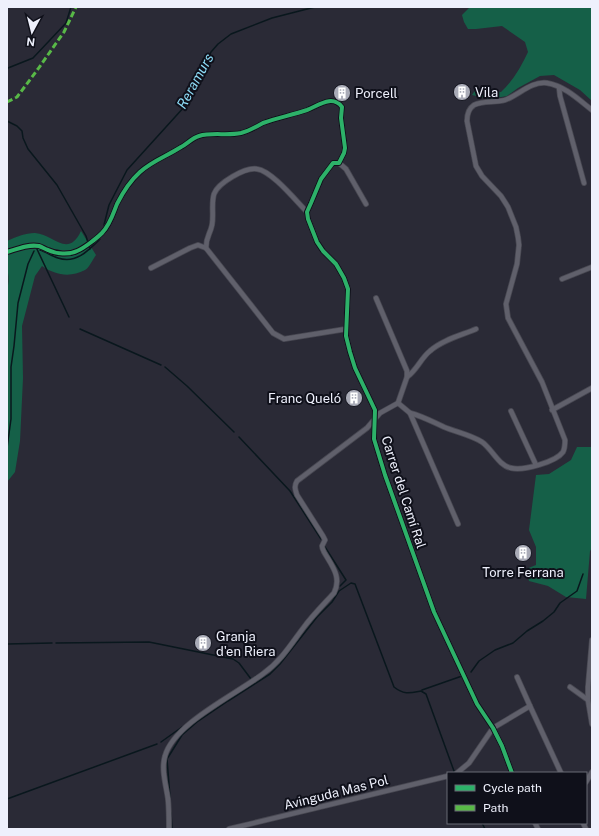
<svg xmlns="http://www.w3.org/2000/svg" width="599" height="836" font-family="'Public Sans',sans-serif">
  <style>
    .forest { fill: #156048 }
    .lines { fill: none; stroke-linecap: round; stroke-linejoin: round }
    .stream { stroke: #09171d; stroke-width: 1.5 }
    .minor-casing { stroke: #484852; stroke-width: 6 }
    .minor { stroke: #60606b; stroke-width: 4.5 }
    .quiet { stroke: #58b947; stroke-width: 3; stroke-dasharray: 6 3; stroke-linecap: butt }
    .cycleway-casing { stroke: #0f101a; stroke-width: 6 }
    .cycleway { stroke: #2db169; stroke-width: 4 }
    .labels { text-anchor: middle; stroke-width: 4; stroke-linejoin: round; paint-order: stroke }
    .poi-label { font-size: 13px; fill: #eef0fc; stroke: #0f101a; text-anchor: start }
    .street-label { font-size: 13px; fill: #eef0fc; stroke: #0f101a }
    .water-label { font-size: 14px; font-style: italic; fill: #8ddcf7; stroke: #0f101a }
  </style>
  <rect width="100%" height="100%" fill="#2a2a36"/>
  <!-- forest -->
  <g class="forest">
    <path d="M470 7H592V101L580 90 554 75 540 76 518 88 507 96 490 99 472 95 476 89 501 92C513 81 521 67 528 52L525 42 502 26 476 29H468L464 22 462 15Z"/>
    <path d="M81 231 96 255C93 259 89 268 85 270 70 278 55 275 42 266L35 276 22 326 23 378 20 441 15 472 7 482V291C9 281 9 277 7 268 6 259 7 249 7 241 16 237 25 233 35 233 53 234 68 259 81 231Z"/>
    <path d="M577 447H592V548L590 551 586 599 566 597 548 586 529 581 526 569 536 565V547L529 530 536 475 549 474 571 460Z"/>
  </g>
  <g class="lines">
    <!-- stream -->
    <g class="stream">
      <path d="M7 70 8 68 33 58 66 23 71 7"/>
      <path d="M7 121 17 126 22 131 23 138 28 149 57 185 86 236 90 249"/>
      <path d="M104 225 109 205 127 170 185 106 198 82 211 52 218 44 231 34 272 18 315 7"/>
      <path d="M36 247 69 317"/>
      <path d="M40 250C46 252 52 256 58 258 76 264 88 251 100 239"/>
      <path d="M80 329 161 365"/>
      <path d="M165 367 187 386 234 432"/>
      <path d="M239 437 290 491 321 539"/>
      <path d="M7 448 11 419V367L14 346 18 303 28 264 34 251"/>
      <path d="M325 547 346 580 340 586"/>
      <path d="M56 643 149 642 233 659 239 663 251 679"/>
      <path d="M7 644 52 643"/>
      <path d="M471 672 479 661 495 650 513 643 527 631 543 621 554 612 560 603 577 591 583 574"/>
      <path d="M243 685 256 676"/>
      <path d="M422 690 462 676"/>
      <path d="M161 742 182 727"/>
      <path d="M170 797 167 759 182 735 197 722 228 701 270 674 280 664 317 617 332 602 339 591 351 583 355 584 394 687C404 695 410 693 421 691L426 694 454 771"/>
      <path d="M7 799 157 744"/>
      <path d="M171 813 172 829"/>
      <path d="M482 823 485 829"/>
    </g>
    <!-- minor casing -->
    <g class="minor-casing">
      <g id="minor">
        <path d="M559 87 560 96 584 183"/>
        <path d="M339 163 346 169 366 204"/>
        <path d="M307 212C296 201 272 171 257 169 245 167 218 183 214 194 211 204 214 215 212 225 210 235 206 236 206 248L273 333 284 339 346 329"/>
        <path d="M7 252C17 249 28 244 39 246 42 247 45 249 48 250 56 254 69 255 77 251 82 249 86 246 90 243 94 240 98 237 102 233 110 225 113 214 117 204 123 192 130 181 140 172 152 161 167 156 181 147 187 144 192 138 199 136 212 132 227 136 241 133 249 131 256 127 263 123 277 118 292 115 307 110 318 106 332 94 342 107L341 118 345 148 344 153 339 163H333L321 179 311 203 307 212 308 219 317 242 323 251 336 264 344 278 348 289 346 336 350 352 355 368 375 410 374 439 385 475 434 612 477 704 493 728 502 746 512 773"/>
        <path d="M151 268 190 248 198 245 206 248"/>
        <path d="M562 279 592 267"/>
        <path d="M376 298 407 371V377L398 403"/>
        <path d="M407 377C417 370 421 358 430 351 442 340 462 335 476 329"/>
        <path d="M552 410 592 388"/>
        <path d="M511 411 536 465"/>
        <path d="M410 413C422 416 433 422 444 427 456 432 471 435 482 442 492 449 499 466 511 468 523 471 556 462 563 452 565 448 565 444 565 440L542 382 508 318 506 304 517 264 519 245 518 237 516 227 508 207 501 196 482 176 476 166 467 121C467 115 468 109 474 105 483 100 495 103 505 100 519 95 531 81 547 83 565 86 579 100 592 110"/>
        <path d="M592 640 588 687V700L592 724"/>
        <path d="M517 677 530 706"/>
        <path d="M570 687 588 700"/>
        <path d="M457 773 469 763 493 728 530 706 561 773"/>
        <path d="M586 782 592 772"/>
        <path d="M535 823 538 829"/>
        <path d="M583 823 586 829"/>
        <path d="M169 829C169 819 169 809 168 799 166 785 161 769 165 756 174 723 237 694 264 673 281 661 291 644 304 627 313 615 324 604 334 593 342 577 332 566 324 552 323 550 322 548 322 546 323 544 324 542 325 540L323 536 297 495C295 489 294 486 297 481L367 428 380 413 398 403 410 413 458 524"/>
        <path d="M229 829 448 776"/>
      </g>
    </g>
    <!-- minor -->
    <use href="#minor" class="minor"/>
    <!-- quiet -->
    <path class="quiet" d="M7 102 17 97 38 69 64 32 76 7"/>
    <!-- cycleway casing -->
    <g class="cycleway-casing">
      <path id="cycleway" d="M7 252C17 249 28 244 39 246 42 247 45 249 48 250 56 254 69 255 77 251 82 249 86 246 90 243 94 240 98 237 102 233 110 225 113 214 117 204 123 192 130 181 140 172 152 161 167 156 181 147 187 144 192 138 199 136 212 132 227 136 241 133 249 131 256 127 263 123 277 118 292 115 307 110 318 106 332 94 342 107L341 118 345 148 344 153 339 163H333L321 179 311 203 307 212 308 219 317 242 323 251 336 264 344 278 348 289 346 336 350 352 355 368 375 410 374 439 385 475 434 612 477 704 493 728 502 746 512 773"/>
    </g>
    <!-- cycleway -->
    <use href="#cycleway" class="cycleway"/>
  </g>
  <!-- icons -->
  <defs>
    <g id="building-disc" transform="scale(0.9)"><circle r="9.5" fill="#a9abb7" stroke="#0f101a"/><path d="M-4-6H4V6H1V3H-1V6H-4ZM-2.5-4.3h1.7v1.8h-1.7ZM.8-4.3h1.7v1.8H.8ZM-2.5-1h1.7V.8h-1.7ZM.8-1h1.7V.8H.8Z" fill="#fff"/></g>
  </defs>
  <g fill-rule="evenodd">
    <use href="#building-disc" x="462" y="92"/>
    <use href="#building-disc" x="342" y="93"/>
    <use href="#building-disc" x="354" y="398"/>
    <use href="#building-disc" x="523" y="553"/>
    <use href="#building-disc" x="203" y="643"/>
  </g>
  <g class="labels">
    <!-- poi labels -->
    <g class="poi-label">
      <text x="475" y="97">Vila</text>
      <text x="355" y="98">Porcell</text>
      <text x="341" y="403" text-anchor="end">Franc Queló</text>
      <text x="523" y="577" text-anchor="middle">Torre Ferrana</text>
      <text x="216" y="641">Granja<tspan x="216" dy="15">d'en Riera</tspan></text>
    </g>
    <!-- street labels -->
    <g class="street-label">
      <text transform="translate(404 492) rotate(72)" y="5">Carrer del Camí Ral</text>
      <text transform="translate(336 792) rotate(-14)" y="5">Avinguda Mas Pol</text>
    </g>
    <!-- water labels -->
    <g class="water-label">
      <text transform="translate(195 81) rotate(-61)" y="5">Reramurs</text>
    </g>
  </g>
  <!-- border -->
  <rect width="599" height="836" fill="none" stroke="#eef0fc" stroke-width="16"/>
  <!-- legend -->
  <rect x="447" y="772" width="140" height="52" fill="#0f101a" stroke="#686a74"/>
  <rect x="455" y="785" width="20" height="6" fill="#2db169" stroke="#686a74"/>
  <text x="483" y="792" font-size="12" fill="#eef0fc">Cycle path</text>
  <rect x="455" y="805" width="20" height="6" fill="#58b947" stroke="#686a74"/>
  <text x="483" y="812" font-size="12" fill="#eef0fc">Path</text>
  <!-- north arrow -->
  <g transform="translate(32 32) rotate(187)" stroke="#0f101a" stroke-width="3" paint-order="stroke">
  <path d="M0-3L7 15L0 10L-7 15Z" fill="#eef0fc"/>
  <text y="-6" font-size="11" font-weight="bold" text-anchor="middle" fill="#eef0fc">N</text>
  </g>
</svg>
